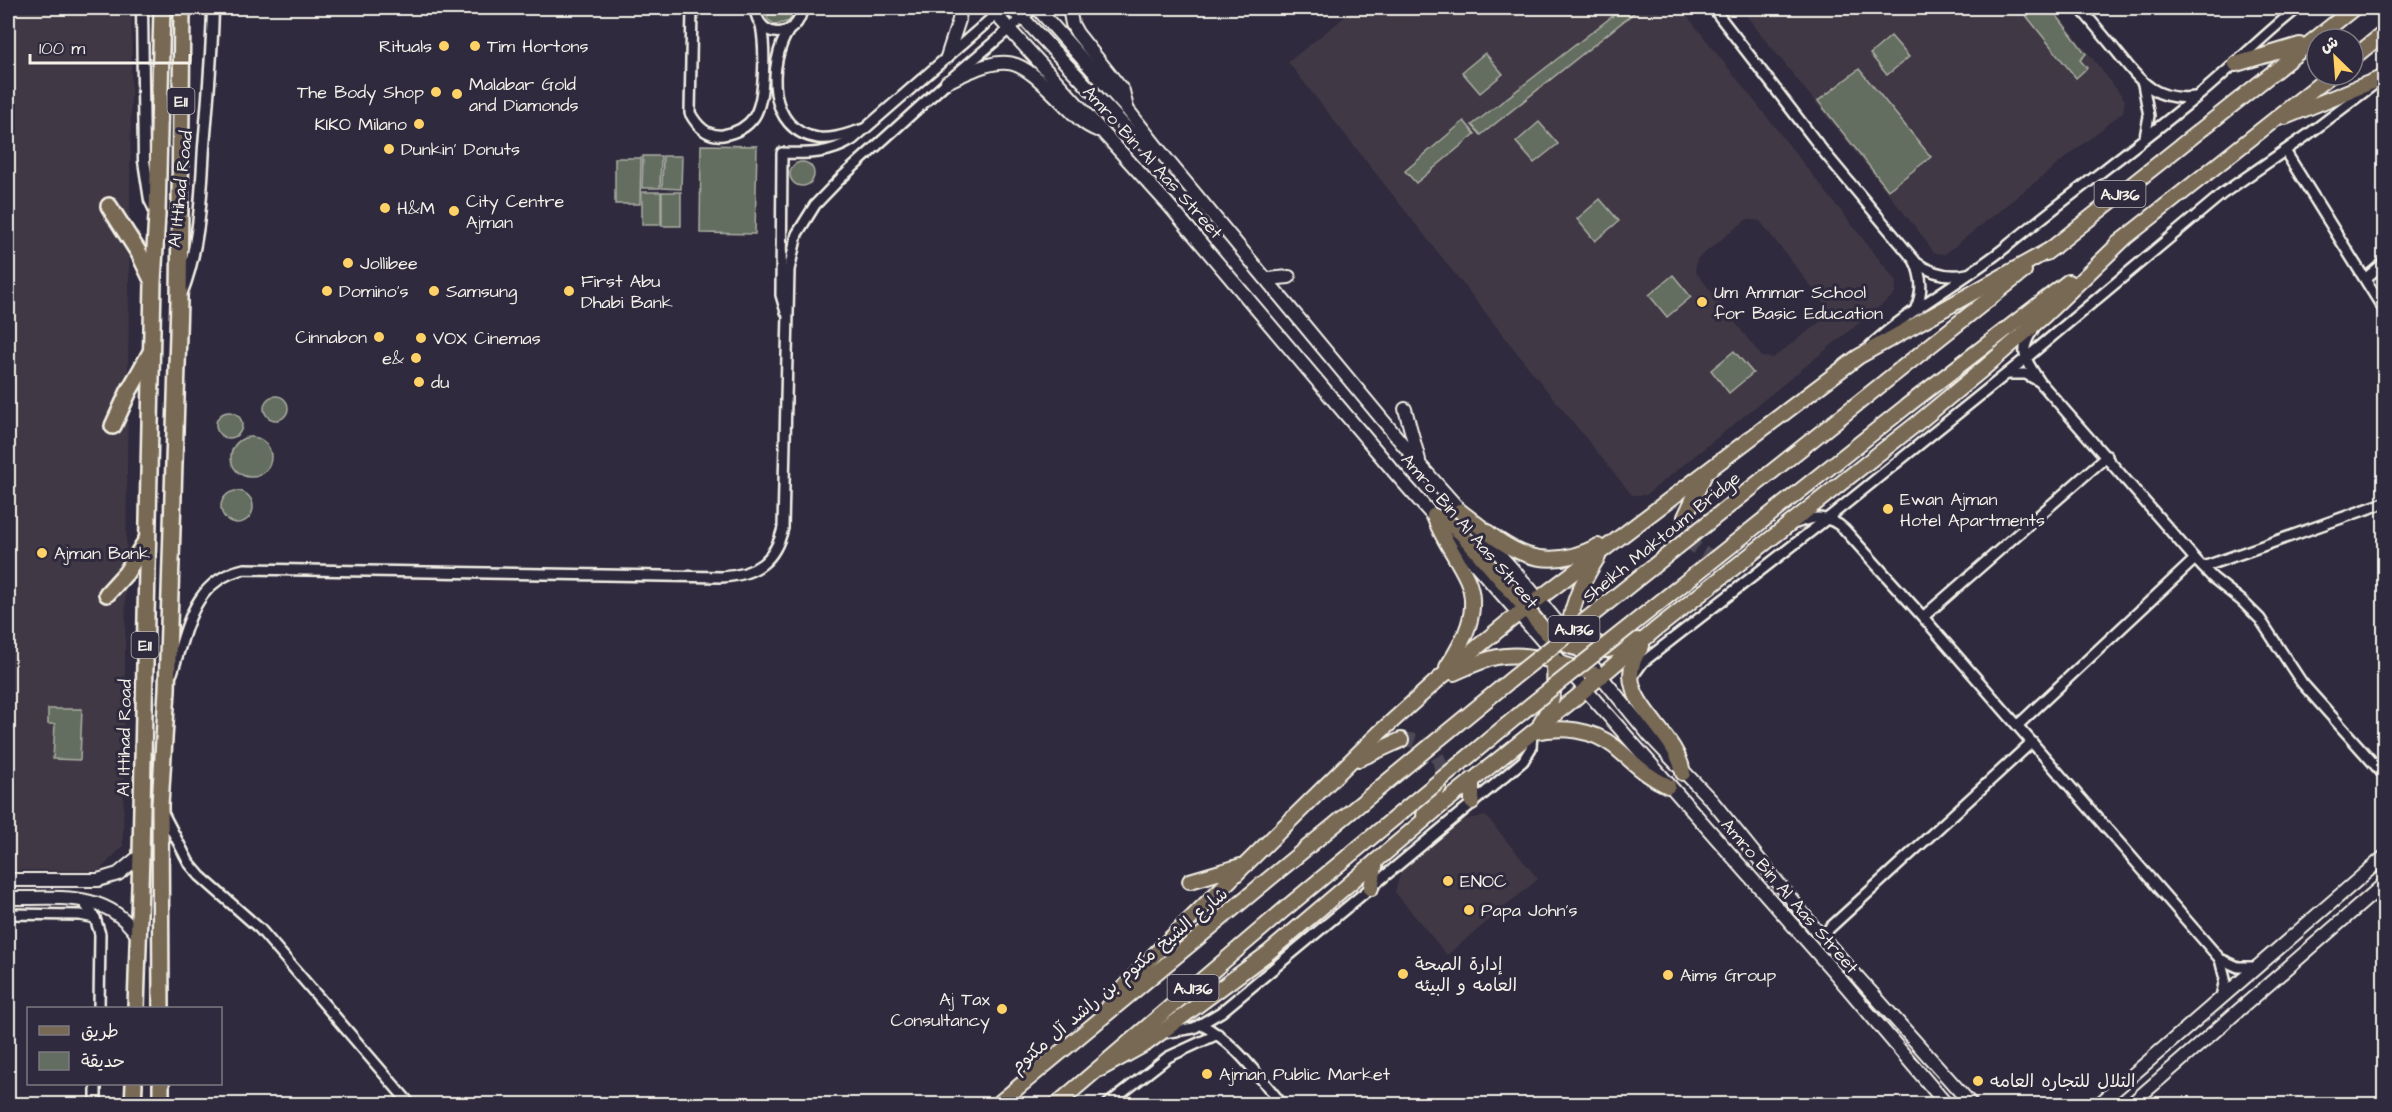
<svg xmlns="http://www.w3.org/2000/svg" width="2392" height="1112" font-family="'Architects Daughter','Playpen Sans Arabic',sans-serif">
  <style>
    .built { fill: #413945; fill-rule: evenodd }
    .green { fill: #636d61; stroke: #acafa4; stroke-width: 1.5 }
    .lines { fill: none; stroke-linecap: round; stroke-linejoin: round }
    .primary-tunnel { stroke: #4d4857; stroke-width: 14; stroke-dasharray: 14 7; stroke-linecap: butt }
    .minor-casing { stroke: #f4f1e8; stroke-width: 14 }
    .tertiary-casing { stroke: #f4f1e8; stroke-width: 15 }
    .secondary-casing { stroke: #f4f1e8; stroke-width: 16 }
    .primary-casing { stroke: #f4f1e8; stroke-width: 18 }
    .trunk-casing { stroke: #f4f1e8; stroke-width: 20 }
    .minor { stroke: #2f2a3d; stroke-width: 9 }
    .tertiary { stroke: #2f2a3d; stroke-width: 10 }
    .secondary { stroke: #2f2a3d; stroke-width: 12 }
    .primary { stroke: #786954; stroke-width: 14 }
    .trunk { stroke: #786954; stroke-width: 15 }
    .primary-bridge-casing { stroke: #f4f1e8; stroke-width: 18; stroke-linecap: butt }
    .primary-bridge { stroke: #786954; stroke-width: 14 }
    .poi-dot { fill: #ffd166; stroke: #2f2a3d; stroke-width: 2 }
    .labels { text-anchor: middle; stroke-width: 6; stroke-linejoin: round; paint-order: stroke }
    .shield { fill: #2f2a3d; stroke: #b9b5b5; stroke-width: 1.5 }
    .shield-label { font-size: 16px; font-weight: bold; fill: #f4f1e8 }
    .poi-label { font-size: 18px; fill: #f4f1e8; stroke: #2f2a3d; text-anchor: start }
    .street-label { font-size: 18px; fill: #f4f1e8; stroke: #2f2a3d }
  </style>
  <rect width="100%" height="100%" fill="#2f2a3d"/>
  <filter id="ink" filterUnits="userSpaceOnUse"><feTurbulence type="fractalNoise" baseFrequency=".0167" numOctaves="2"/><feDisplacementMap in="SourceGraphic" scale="12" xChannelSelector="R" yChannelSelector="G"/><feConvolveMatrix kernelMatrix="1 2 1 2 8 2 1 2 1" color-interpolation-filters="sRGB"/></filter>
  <g filter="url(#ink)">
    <!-- built -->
    <g class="built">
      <path d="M8 8H132L123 846 99 871 8 870Z"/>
      <path d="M1356 8H1681L1896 281 1895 294 1646 495H1632L1533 373 1288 62ZM1747 219 1760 221 1827 307 1825 318 1773 358 1762 357 1695 271 1697 259Z"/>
      <path d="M1740 8H2053L2125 100 2123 112 1945 254 1934 253 1924 238Z"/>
      <path d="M1486 816 1538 879 1447 955 1395 892 1401 871 1461 820Z"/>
    </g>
    <!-- green -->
    <g class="green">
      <path d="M764 8H794V13L789 21 776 25 768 20Z"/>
      <path d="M1623 8H1640L1481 135 1472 125Z"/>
      <path d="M2020 8H2051L2086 54 2080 60 2087 68 2076 78Z"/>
      <path d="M1891 36 1909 57 1887 75 1870 54Z"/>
      <path d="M1485 53 1503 74 1480 93 1462 72Z"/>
      <path d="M1859 69 1931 157 1888 190 1818 101Z"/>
      <path d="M1464 121 1475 134 1416 183 1405 171Z"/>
      <path d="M1539 122 1558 144 1534 163 1516 142Z"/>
      <path d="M701 145 757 146 755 234 700 233Z"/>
      <path d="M643 156H661L660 188H642Z"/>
      <path d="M663 156H682L681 189 662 188Z"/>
      <path d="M615 158H641L640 204H615Z"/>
      <circle cx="802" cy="174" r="12"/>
      <rect x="642" y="192" width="19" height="33"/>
      <rect x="662" y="192" width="19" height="34"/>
      <path d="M1600 199 1619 221 1595 241 1577 219Z"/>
      <path d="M1673 275 1691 297 1667 317 1649 295Z"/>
      <path d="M1734 351 1753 373 1729 393 1711 370Z"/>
      <circle cx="276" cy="408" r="12"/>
      <circle cx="229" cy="425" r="13"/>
      <circle cx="251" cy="457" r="20"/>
      <circle cx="237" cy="507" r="16"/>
      <path d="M48 709H82L80 760 53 759 55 724H48Z"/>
    </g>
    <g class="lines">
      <!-- primary-tunnel -->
      <g class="primary-tunnel">
        <path d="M1685 517C1684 542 1700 559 1726 558"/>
        <path d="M1401 740C1430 738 1448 759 1439 787"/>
      </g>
      <!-- minor casing -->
      <g class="minor-casing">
        <g id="minor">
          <path d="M692 8 690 113C697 126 707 137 723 135 735 133 747 127 754 117 766 99 765 46 761 25"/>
          <path d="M755 8C758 41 799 40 802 8"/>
          <path d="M1713 8 1824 152 1915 261C1922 278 1923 291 1916 308"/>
          <path d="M2080 8C2092 22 2104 36 2116 51 2139 79 2153 102 2195 97"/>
          <path d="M789 30C767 63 767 131 818 138 833 140 850 133 864 129"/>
          <path d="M2143 84 2149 116 2145 137"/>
          <path d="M2285 151 2384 310"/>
          <path d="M1915 262C1931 273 1948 278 1967 274"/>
          <path d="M2366 278 2384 263"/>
          <path d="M786 312 781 295 782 153C809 154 829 154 852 140L1000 11"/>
          <path d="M2033 330C2017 352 2027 362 2040 382L2195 559 2213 578 2242 601 2260 619 2302 683 2384 775"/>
          <path d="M1870 346C1911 308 1962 282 2006 247 2069 195 2136 147 2199 95 2233 67 2263 35 2298 8"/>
          <path d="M2008 374H2026L2037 380"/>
          <path d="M1796 523C1814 516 1829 515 1844 529L1923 617 2220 959 2238 967H2257"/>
          <path d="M2203 567 2384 503"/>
          <path d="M1923 617 2107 456"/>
          <path d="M172 673C187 629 192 581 244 569L722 577C756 575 775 561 783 528L789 270 797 234 815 205 841 178 947 82 1034 8"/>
          <path d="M1633 676 1643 662 1828 518 2025 359 2222 194 2306 136 2372 86"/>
          <path d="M2018 725 2195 559"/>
          <path d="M163 813 189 863 200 876 260 929 410 1104"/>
          <path d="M82 900 95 918 100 934 99 1008"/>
          <path d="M8 914 80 915 95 918"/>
          <path d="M1821 936 2032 742"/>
          <path d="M2220 959 2225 979 2221 997"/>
          <path d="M1202 1025C1236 1043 1257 1075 1282 1104"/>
          <path d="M1163 1033 1194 1028 1221 1012 1523 761 1531 748 1532 733"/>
          <path d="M96 1104V1084"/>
          <path d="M1108 1104 1168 1057 1218 1034"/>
        </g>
      </g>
      <!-- tertiary casing -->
      <g class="tertiary-casing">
        <g id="tertiary">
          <path d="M142 8 144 161 150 200 155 210"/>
          <path d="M182 292C200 245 201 196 204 146 208 100 212 54 213 8"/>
        </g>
      </g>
      <!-- secondary casing -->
      <g class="secondary-casing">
        <g id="secondary">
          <path d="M990 8 1167 203 1396 474 1834 972 1946 1104"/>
          <path d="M1037 8 1127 109 1168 161 1420 465 1530 589 1649 735 1712 801 1821 936 1971 1104"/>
          <path d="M1069 8 1072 24 1077 33 1123 91 1127 108"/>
          <path d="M996 14 1010 10 1022 17 1139 141 1160 152"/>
          <path d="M947 57 959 20 960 8"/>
          <path d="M947 82C1010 52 1015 55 1064 104 1074 114 1083 125 1097 130"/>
          <path d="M1267 279 1289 277"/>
          <path d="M1405 409 1419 460"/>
          <path d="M8 880H98L118 874 141 855"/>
          <path d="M8 898C56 899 106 889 137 935"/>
          <path d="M2099 1104 2384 857"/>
          <path d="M2131 1104 2384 884"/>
        </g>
      </g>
      <!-- primary casing -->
      <g class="primary-casing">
        <g id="primary">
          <path d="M2353 58 2384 33"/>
          <path d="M2236 64 2300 45"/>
          <path d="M2285 117 2384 77"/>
          <path d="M2116 245 2331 75"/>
          <path d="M2046 253 2354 8"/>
          <path d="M1887 380 2024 271"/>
          <path d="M1908 405 2068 282"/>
          <path d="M1460 511C1506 547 1538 577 1598 546"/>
          <path d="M1434 516 1450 524 1461 533 1547 633C1572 654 1608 656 1637 640"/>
          <path d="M1434 516C1442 539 1457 557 1467 579 1481 610 1464 641 1447 667"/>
          <path d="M1685 517 1704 476"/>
          <path d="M1575 617C1580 633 1591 643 1607 647"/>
          <path d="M1570 642C1566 612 1582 582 1598 557"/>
          <path d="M1642 646C1604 695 1676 727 1683 773"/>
          <path d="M1454 673C1468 667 1482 660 1497 657 1533 650 1568 667 1602 676"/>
          <path d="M1541 722C1555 701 1557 678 1552 654"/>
          <path d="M1534 732C1562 726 1592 729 1615 747 1633 762 1647 777 1668 786"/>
          <path d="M1359 759 1401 740"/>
          <path d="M1472 802V780"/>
          <path d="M1424 815 1439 787"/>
          <path d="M1190 881 1241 866"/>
          <path d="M1371 888 1376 861"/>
          <path d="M1103 1014 1128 983 1156 953 1378 734 1440 678 1508 622 1858 357 2053 248"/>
          <path d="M1100 1069 1147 1043 1268 953 1443 804 1573 700 1655 630 1920 421 1983 369 2044 316 2124 239"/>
          <path d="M998 1104 1264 883"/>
          <path d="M1057 1104 1286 908"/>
        </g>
      </g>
      <!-- trunk casing -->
      <g class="trunk-casing">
        <g id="trunk">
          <path d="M109 206 139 253 152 280"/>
          <path d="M113 426 129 391 151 352"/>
          <path d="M107 594 126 573 146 541"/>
          <path d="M136 1008 141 855 153 282 157 215 162 8"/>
          <path d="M161 1008 160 805 167 690 179 301 182 8"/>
          <path d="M133 1104 134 1084"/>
          <path d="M161 1104V1084"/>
        </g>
      </g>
      <!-- minor -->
      <use href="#minor" class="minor"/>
      <!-- tertiary -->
      <use href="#tertiary" class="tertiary"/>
      <!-- secondary -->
      <use href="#secondary" class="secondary"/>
      <!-- primary -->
      <use href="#primary" class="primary"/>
      <!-- trunk -->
      <use href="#trunk" class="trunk"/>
      <!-- primary-bridge casing -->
      <g class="primary-bridge-casing">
        <g id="primary-bridge">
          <path d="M1264 883 1513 678 1887 380"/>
          <path d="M1286 908 1532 704 1908 405"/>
        </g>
      </g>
      <!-- primary-bridge -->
      <use href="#primary-bridge" class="primary-bridge"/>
    </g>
  </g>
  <!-- markers -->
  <g class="poi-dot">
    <circle cx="444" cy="46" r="6"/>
    <circle cx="475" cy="46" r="6"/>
    <circle cx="436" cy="92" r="6"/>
    <circle cx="457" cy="94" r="6"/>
    <circle cx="419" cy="124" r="6"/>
    <circle cx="389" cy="149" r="6"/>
    <circle cx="385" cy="208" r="6"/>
    <circle cx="454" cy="211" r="6"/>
    <circle cx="348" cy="263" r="6"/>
    <circle cx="327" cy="291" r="6"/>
    <circle cx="434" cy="291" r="6"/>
    <circle cx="569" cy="291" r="6"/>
    <circle cx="1702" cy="302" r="6"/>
    <circle cx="379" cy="337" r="6"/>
    <circle cx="421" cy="338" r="6"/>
    <circle cx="416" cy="358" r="6"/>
    <circle cx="419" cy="382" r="6"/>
    <circle cx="1888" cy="509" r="6"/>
    <circle cx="42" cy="553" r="6"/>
    <circle cx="1448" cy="881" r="6"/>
    <circle cx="1469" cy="910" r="6"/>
    <circle cx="1403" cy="974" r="6"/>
    <circle cx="1668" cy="975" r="6"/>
    <circle cx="1002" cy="1009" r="6"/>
    <circle cx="1207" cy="1074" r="6"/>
    <circle cx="1978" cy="1081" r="6"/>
  </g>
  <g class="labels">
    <!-- shield labels -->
    <g class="shield">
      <rect x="167.5" y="88" width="27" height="26" rx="4.5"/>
      <rect x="2094.5" y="181" width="51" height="26" rx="4.5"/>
      <rect x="1548.5" y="616" width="51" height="26" rx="4.5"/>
      <rect x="131.5" y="632" width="27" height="26" rx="4.5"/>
      <rect x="1167.5" y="975" width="51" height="26" rx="4.5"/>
    </g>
    <g class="shield-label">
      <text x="181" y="107">E11</text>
      <text x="2120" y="200">AJ136</text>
      <text x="1574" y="635">AJ136</text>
      <text x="145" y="651">E11</text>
      <text x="1193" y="994">AJ136</text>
    </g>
    <!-- poi labels -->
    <g class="poi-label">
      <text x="432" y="52" text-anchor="end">Rituals</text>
      <text x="487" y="52">Tim Hortons</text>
      <text x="469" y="90">Malabar Gold<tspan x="469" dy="21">and Diamonds</tspan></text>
      <text x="424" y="98" text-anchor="end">The Body Shop</text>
      <text x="407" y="130" text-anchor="end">KIKO Milano</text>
      <text x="401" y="155">Dunkin' Donuts</text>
      <text x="466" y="207">City Centre<tspan x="466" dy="21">Ajman</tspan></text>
      <text x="397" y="214">H&amp;M</text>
      <text x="360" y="269">Jollibee</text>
      <text x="581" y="287">First Abu<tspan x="581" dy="21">Dhabi Bank</tspan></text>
      <text x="339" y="297">Domino's</text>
      <text x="446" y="297">Samsung</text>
      <text x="1714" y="298">Um Ammar School<tspan x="1714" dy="21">for Basic Education</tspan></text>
      <text x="367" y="343" text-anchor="end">Cinnabon</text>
      <text x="433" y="344">VOX Cinemas</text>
      <text x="404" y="364" text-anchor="end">e&amp;</text>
      <text x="431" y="388">du</text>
      <text x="1900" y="505">Ewan Ajman<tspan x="1900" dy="21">Hotel Apartments</tspan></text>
      <text x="54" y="559">Ajman Bank</text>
      <text x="1460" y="887">ENOC</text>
      <text x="1481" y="916">Papa John's</text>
      <text x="1415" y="970">إدارة الصحة<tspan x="1415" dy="21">العامه و البيئه</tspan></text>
      <text x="1680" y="981">Aims Group</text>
      <text x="990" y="1005" text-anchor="end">Aj Tax<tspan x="990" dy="21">Consultancy</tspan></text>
      <text x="1219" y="1080">Ajman Public Market</text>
      <text x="1990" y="1087">التلال للتجاره العامه</text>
    </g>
    <!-- street labels -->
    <g class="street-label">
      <text transform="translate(1153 162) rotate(48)" y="6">Amro Bin Al Aas Street</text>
      <text transform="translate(180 189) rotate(-84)" y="6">Al Ittihad Road</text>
      <text transform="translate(1470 531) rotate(49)" y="6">Amro Bin Al Aas Street</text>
      <text transform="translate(1661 537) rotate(-39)" y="6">Sheikh Maktoum Bridge</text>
      <text transform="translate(124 738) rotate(-89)" y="6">Al Ittihad Road</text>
      <text transform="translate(1790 896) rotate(49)" y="6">Amro Bin Al Aas Street</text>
      <text transform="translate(1119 980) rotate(-40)" y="6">شارع الشيخ مكتوم بن راشد آل مكتوم</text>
    </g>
  </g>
  <!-- margin -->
  <rect width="2392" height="1112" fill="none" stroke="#2f2a3d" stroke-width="30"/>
  <rect x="15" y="15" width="2362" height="1082" fill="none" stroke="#f4f1e8" stroke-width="2" filter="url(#ink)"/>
  <!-- legend -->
  <rect x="27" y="1007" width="195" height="78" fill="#2f2a3d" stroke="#7e7a81" stroke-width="1.5"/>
  <rect x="39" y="1026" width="30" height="9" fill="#786954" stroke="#7e7a81" stroke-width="1.5"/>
  <text x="81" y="1037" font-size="18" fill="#f4f1e8">طريق</text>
  <rect x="39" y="1052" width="30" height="18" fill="#636d61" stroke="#7e7a81" stroke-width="1.5"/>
  <text x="81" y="1067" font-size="18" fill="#f4f1e8">حديقة</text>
  <!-- north arrow -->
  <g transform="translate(2335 57) rotate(335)"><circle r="28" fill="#2f2a3d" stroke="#7e7a81" stroke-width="1.5"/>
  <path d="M0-4.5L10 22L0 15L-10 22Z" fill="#ffd166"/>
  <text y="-9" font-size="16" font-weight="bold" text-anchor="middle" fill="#f4f1e8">ش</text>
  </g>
  <!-- scale -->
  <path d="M30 54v9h160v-9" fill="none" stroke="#f4f1e8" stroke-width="3"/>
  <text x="39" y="54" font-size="18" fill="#f4f1e8" stroke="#2f2a3d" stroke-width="4.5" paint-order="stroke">100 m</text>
</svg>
